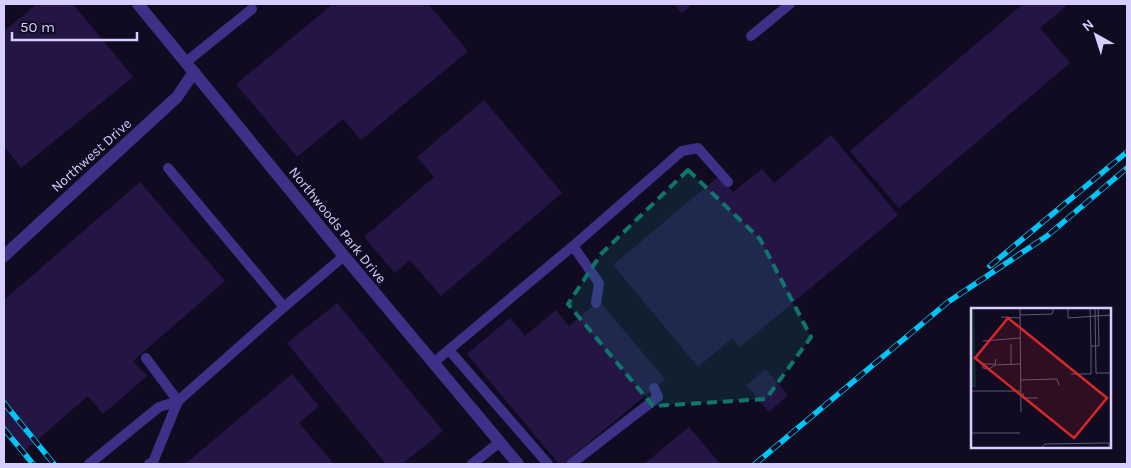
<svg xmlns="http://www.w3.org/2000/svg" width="1131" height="468" font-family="Karla,sans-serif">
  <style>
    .building { fill: #241545 }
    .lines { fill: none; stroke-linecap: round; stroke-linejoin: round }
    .service { stroke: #3d3187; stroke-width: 10 }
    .minor { stroke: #3d3187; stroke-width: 12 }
    .rail-casing { stroke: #00c6f8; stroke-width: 5.5 }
    .rail { stroke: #110b22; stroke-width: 4; stroke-dasharray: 11; stroke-linecap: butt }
    .marked { fill: #0f766e; fill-opacity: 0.2; stroke: #0f766e; stroke-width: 4; stroke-dasharray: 10 6; stroke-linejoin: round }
    .labels { text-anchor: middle; stroke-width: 4.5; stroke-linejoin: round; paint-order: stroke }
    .street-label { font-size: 14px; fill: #d7cdff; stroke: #110b22 }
    .inset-road { fill: none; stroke: #60597a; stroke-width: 1 }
    .view { fill: #d62828; fill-opacity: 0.15; stroke: #d62828; stroke-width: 2.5 }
    .inset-edge { fill: none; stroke: #d7cdff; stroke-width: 2.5 }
  </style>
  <rect width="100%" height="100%" fill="#110b22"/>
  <!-- building -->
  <g class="building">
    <path d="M37 4H73L133 77 21 168 4 146V31Z"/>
    <path d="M333 4H428L468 51 361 140 343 119 297 157 236 84Z"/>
    <path d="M674 4H693L682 13Z"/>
    <path d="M1023 4H1069L1040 28 1070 63 899 208 850 151Z"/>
    <path d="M484 100 562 193 441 296 410 260 395 273 364 237 434 177 417 157Z"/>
    <path d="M831 135 898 215 740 347 732 338 698 367 613 265 719 176 733 192 762 169 774 183Z"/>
    <path d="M140 182 225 281 133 361 147 376 103 414 88 396 23 452 4 431V300Z"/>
    <path d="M599 301 665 379 563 464H559L467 354 510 318 525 336 556 310 569 326Z"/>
    <path d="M337 303 443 431 402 464H386L287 343Z"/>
    <path d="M766 369 788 395 769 412 746 385Z"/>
    <path d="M292 374 319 406 299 423 334 464H185Z"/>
    <path d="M689 427 720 464H644Z"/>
  </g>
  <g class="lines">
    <!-- service -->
    <g class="service">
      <path d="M751 36 790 4"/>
      <path d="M186 62 252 9"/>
      <path d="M168 168 284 307"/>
      <path d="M573 246 599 283 596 303"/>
      <path d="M449 350 548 464"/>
      <path d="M146 358 178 401 284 307 344 256"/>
      <path d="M433 363 573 246 682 151 698 148 728 182"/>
      <path d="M89 464 159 407 178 401 153 462 149 464"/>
      <path d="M472 464 500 442"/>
      <path d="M571 464 658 397 654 388"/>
    </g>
    <!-- minor -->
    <g class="minor">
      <path d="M138 4 344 256 518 464"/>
      <path d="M4 256 177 97 194 72"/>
    </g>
    <!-- rail casing -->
    <g class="rail-casing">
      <g id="rail">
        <path d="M990 266 1127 152"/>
        <path d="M4 403 54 464"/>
        <path d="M4 429 33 464"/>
        <path d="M755 464 948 302 1047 236 1127 168"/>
      </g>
    </g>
    <!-- rail -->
    <use href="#rail" class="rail"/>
  </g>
  <!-- marked area -->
  <path class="marked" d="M688 170 760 239 811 337 766 399 653 406 568 304 601 254Z"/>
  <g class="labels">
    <!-- street labels -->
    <g class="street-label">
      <text transform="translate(91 155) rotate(-42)" y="5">Northwest Drive</text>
      <text transform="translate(338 225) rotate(51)" y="5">Northwoods Park Drive</text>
    </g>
  </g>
  <!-- overview -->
  <g transform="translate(971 308)">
    <rect width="140" height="140" fill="#110b22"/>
    <path d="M0 0H3L5 79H0Z" fill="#0d2b2d"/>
    <path class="inset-road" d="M49 0 50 104M97 0V10L140 7M119 0 120 38M124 0 125 65H140M49 7 81 6 83 0M30 9 49 10M12 33 49 30M40 36V56M25 51 24 57 49 56M12 56H22L24 57 18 61 12 60ZM100 66H120M120 66V38H128L127 0M49 72 86 71 88 77M0 83H50M52 85V90H67M0 125H49M70 140 74 136 134 135H138V140"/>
    <path class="view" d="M37 10 136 90 103 130 4 50Z"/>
    <rect width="140" height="140" class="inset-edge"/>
  </g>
  <!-- border -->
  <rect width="1131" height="468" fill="none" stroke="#d7cdff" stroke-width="10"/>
  <!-- north arrow -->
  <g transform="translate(1096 35) rotate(321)" stroke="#110b22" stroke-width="4" paint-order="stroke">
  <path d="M0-4L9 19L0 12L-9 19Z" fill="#d7cdff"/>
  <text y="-8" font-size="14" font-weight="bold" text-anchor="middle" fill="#d7cdff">N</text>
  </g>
  <!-- scale -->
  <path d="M12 32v8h125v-8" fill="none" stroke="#d7cdff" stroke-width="2.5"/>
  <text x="20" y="32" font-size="15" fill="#d7cdff" stroke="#110b22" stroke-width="4" paint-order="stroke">50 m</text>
</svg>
